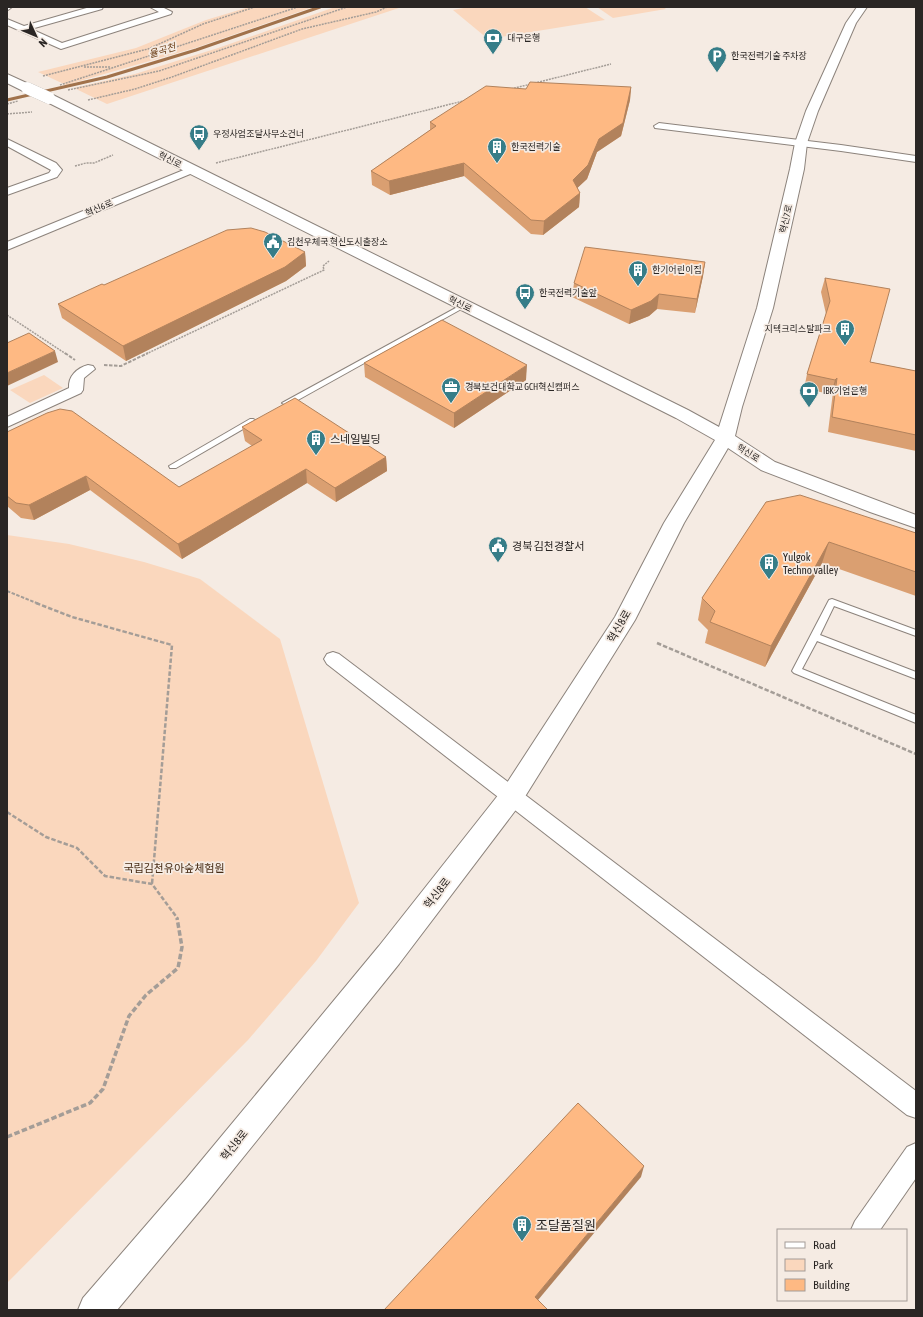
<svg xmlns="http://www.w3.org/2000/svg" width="923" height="1317" font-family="'Asap Condensed','Noto Sans KR',sans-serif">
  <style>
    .green { fill: #fad7bd }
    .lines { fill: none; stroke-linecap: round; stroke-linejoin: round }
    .stream { stroke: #a1724b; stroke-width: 3 }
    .lane-casing { stroke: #8c837c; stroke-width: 2 }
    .street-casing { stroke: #8c837c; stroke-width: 2 }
    .secondary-casing { stroke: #8c837c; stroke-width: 2 }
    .path-far3 { stroke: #a49d97; stroke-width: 1.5; stroke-dasharray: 2 1; stroke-linecap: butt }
    .path-far2 { stroke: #a49d97; stroke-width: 2; stroke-dasharray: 3.5 1.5; stroke-linecap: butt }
    .path-far1 { stroke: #a49d97; stroke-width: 2.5; stroke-dasharray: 4.5 2; stroke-linecap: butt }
    .path { stroke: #a49d97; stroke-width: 3.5; stroke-dasharray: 5.5 2.5; stroke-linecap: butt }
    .lane { fill: #fff; fill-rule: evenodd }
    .street { fill: #fff; fill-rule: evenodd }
    .secondary { fill: #fff; fill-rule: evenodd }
    .secondary-bridge-casing { stroke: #8c837c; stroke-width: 12; stroke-linecap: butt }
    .secondary-bridge { stroke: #fff; stroke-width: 12 }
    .wall { fill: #da9f71 }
    .shaded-wall { fill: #b2825c }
    .building { fill: #feb983; stroke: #b2825c }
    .labels { text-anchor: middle; stroke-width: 3.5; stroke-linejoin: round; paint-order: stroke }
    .far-poi-label { font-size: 9px; fill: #2a2624; stroke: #f5ebe3; text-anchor: start }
    .far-street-label { font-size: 9px; fill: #2a2624; stroke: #f5ebe3 }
    .far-water-label { font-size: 10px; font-style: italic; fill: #6e411a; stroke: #f5ebe3 }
    .poi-label { font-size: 11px; fill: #2a2624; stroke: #f5ebe3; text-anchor: start }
    .street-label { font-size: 11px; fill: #2a2624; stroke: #f5ebe3 }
    .park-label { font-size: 11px; fill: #482c15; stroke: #f5ebe3 }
    .near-poi-label { font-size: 13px; fill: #2a2624; stroke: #f5ebe3; text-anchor: start }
  </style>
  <rect width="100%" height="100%" fill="#f5ebe3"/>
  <!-- green -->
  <g class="green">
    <path d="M249 7H313L195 48 66 85 38 72 136 48 206 20Z"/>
    <path d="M335 7H402L107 104 74 88 135 74 218 48Z"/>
    <path d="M469 7H585L605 20 488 39 453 10Z"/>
    <path d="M597 7H663L666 9 613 18Z"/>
    <path d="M44 375 63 388 30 403 10 390Z"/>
    <path d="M7 535 69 544 144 562 200 579 280 639 359 903 316 961 248 1040 7 1283Z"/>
  </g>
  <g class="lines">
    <!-- stream -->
    <path class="stream" d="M7 100 107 77 196 50 320 7"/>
    <!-- lane casing -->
    <g class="lane-casing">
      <g id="lane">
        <path d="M463 304 465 305V307L289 405H286L282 403Z"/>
        <path d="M250 419H253L257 421 176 468H170L169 466Z"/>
        <path d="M832 599 916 630V636L834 606 820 635 916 672V679L817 641 802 669 916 715V723L794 673 792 671 829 600Z"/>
      </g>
    </g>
    <!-- street casing -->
    <g class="street-casing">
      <g id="street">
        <path d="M7 7H12L8 10Z"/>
        <path d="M90 7H103L102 9 31 29 62 43 159 12 150 7H162L172 12 171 14 61 49 7 25V19L24 26Z"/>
        <path d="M659 123 841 145 916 156V162L841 151 655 128 654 126Z"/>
        <path d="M7 139 56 163 62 170 57 177 7 195V188L49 173 51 170 7 146Z"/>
        <path d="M191 167 195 168 196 170 195 172 7 250V242Z"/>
        <path d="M88 365 93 366 95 369 84 378 83 390 81 393 7 427V417L69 388C68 376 77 368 88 365Z"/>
        <path d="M333 652 339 654 916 1091V1118L907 1115 327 664 324 659 327 654Z"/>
        <path d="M916 1143V1178L880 1230H851L855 1221 907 1147Z"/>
      </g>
    </g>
    <!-- secondary casing -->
    <g class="secondary-casing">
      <g id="secondary">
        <path d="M857 7H867L856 23 818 111 807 143 804 169 773 308 742 407 735 436 775 462 916 515V528L870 512 761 470 728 448 684 523 635 620 521 803 399 964 208 1201 117 1310H78L83 1298 186 1179 379 946 503 789 615 617 664 523 715 440 676 418 45 101 43 98 45 95H53L688 410 719 427 757 308 790 169 795 143 806 111 846 23Z"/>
        <path d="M7 74 31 85 33 88 31 91H23L7 83Z"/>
      </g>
    </g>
    <!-- path-far3 -->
    <g class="path-far3">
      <path d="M84 67H111"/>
      <path d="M43 76 148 49 203 24 255 7"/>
      <path d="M60 85 298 7"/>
      <path d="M511 89 611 64"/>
      <path d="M68 90 159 71 347 7"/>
      <path d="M88 100 135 89 172 77 302 29 376 12 387 7"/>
      <path d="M7 104 18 101"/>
      <path d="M7 114 32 112"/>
      <path d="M216 163 467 100"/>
      <path d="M75 166 86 163H94L113 155"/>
      <path d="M7 315 66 354"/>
      <path d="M146 354 324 270 323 266 329 261"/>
    </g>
    <!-- path-far2 -->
    <g class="path-far2">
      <path d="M65 353 75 360"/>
      <path d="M104 365 121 366 148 353"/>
      <path d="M7 591 39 604"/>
    </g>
    <!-- path-far1 -->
    <g class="path-far1">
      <path d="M36 603 72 617 172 645 152 884"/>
      <path d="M657 643 916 754"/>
      <path d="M7 812 46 837 77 848 105 876 152 884 178 919"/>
    </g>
    <!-- path -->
    <path class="path" d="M7 1137 90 1103 103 1089 129 1016 146 995 178 968 182 947 177 918"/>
    <!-- lane -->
    <use href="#lane" class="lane"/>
    <!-- street -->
    <use href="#street" class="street"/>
    <!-- secondary -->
    <use href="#secondary" class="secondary"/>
    <!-- secondary-bridge casing -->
    <g class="secondary-bridge-casing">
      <path id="secondary-bridge" d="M27 88 49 98"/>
    </g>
    <!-- secondary-bridge -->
    <use href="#secondary-bridge" class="secondary-bridge"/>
  </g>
  <!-- wall -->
  <g class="wall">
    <path d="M631 87 630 100 621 136 597 152 587 179 577 188 580 193 579 207 543 235 531 234 464 176 390 195 372 185 371 171 430 130V122L526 89Z"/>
    <path d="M305 252 306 266 286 281 126 361 62 318 58 304 104 285Z"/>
    <path d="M705 262 703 276 695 313 657 309 649 316 629 324 572 297 574 283Z"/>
    <path d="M825 278 870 362 916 371V451L828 432 833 392 831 394 804 389 807 374 826 314 821 292Z"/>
    <path d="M364 363 526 380 454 428 365 377Z"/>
    <path d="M242 427 386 457 387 471 336 502 307 483 182 559 90 490 34 520 21 518 7 506V432L179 487 252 446 245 441Z"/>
    <path d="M766 502 916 533V596L822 563 765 667 705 643 708 630 698 620 702 598Z"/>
  </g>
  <!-- shaded-wall -->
  <g class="shaded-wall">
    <path d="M631 87 630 100 621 136 597 152 587 179 572 193 573 180Z"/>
    <path d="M464 163V176L390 195 389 181Z"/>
    <path d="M580 193 579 207 543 235 544 221Z"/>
    <path d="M305 252 306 266 286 281 126 361 123 346Z"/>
    <path d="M705 262 703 276 695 313 697 299Z"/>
    <path d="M659 294 657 309 649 316 629 324 631 310Z"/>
    <path d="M55 351 58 362 7 386V373Z"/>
    <path d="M527 365 526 380 454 428V413Z"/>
    <path d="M837 378 833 392 831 394 835 380Z"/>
    <path d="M386 457 387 471 336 502 335 488Z"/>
    <path d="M306 469 307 483 182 559 178 544Z"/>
    <path d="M86 476 90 490 34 520 29 505Z"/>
    <path d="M829 542 822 563 765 667 771 646Z"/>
    <path d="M644 1166 641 1177 533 1306 535 1297Z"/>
  </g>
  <!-- building -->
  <g class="building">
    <path d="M530 82 631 87 623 123 599 139 588 165 573 180 580 193 544 221 531 220 464 163 389 181 371 171 436 126 430 122 486 86 526 89Z"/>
    <path d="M251 228 265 232 305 252 285 267 123 346 58 304 102 284 104 285 227 230Z"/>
    <path d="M585 247 705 262 697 299 659 294 651 301 631 310 574 283Z"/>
    <path d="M825 278 890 289 870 362 916 371V435L832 417 837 378 835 380 807 374 830 301Z"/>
    <path d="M442 320 527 365 454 413 364 363Z"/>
    <path d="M29 333 55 351 7 373V343Z"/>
    <path d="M295 398 386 457 335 488 306 469 178 544 86 476 29 505 16 503 7 496V432L47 413 60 409 72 411 179 487 262 440 242 427Z"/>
    <path d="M800 495 916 533V572L829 542 771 646 710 622 715 611 702 598 766 502Z"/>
    <path d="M578 1103 644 1166 535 1297 548 1310H384Z"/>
  </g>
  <!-- icons -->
  <defs>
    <g id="bank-pin" transform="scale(1)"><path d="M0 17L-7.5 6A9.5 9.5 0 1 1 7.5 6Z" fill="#367d88" stroke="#f5ebe3"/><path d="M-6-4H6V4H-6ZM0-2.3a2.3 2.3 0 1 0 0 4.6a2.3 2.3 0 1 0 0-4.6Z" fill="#fff"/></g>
    <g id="parking-pin" transform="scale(1)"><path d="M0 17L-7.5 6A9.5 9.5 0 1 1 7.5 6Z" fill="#367d88" stroke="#f5ebe3"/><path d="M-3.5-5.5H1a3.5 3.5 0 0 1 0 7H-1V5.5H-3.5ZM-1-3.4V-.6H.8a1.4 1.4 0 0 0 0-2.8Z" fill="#fff"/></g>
    <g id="bus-pin" transform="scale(1)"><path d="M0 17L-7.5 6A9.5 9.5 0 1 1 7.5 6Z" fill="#367d88" stroke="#f5ebe3"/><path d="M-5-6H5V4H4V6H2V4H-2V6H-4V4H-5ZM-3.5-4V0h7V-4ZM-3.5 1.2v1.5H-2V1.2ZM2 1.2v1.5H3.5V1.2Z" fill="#fff"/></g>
    <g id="building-pin" transform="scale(1)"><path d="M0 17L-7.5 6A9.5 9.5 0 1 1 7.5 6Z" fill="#367d88" stroke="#f5ebe3"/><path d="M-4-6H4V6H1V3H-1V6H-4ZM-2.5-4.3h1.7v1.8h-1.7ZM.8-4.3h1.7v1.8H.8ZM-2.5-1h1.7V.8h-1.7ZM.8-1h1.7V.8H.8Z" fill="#fff"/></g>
    <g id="civic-pin" transform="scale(1)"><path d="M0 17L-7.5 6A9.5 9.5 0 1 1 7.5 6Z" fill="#367d88" stroke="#f5ebe3"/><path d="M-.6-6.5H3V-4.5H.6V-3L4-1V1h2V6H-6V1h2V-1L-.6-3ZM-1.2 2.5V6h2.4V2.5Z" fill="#fff"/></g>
    <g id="office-pin" transform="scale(1)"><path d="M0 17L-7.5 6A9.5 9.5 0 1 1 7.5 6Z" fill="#367d88" stroke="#f5ebe3"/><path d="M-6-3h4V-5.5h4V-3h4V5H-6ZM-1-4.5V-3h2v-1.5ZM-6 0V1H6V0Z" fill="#fff"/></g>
  </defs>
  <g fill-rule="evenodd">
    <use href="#bank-pin" x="493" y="38"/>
    <use href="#parking-pin" x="717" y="56"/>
    <use href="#bus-pin" x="199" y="134"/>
    <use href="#building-pin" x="497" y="147"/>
    <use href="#civic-pin" x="273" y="242"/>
    <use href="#building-pin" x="638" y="270"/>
    <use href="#bus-pin" x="525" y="293"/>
    <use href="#building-pin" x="845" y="329"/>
    <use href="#office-pin" x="451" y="387"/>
    <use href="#bank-pin" x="809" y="391"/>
    <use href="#building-pin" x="316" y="439"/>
    <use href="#civic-pin" x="498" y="546"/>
    <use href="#building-pin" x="769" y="563"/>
    <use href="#building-pin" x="522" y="1225"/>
  </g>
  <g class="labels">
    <!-- far-poi labels -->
    <g class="far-poi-label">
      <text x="507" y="41">대구은행</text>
      <text x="731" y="59">한국전력기술 주차장</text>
      <text x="213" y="137">우정사업조달사무소건너</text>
      <text x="511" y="150">한국전력기술</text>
      <text x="287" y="245">김천우체국 혁신도시출장소</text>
      <text x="652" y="273">한기어린이집</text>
      <text x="539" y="296">한국전력기술앞</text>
      <text x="831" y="332" text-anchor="end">지텍크리스탈파크</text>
      <text x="465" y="390">경북보건대학교 GCH혁신캠퍼스</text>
      <text x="823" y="394">IBK기업은행</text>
    </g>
    <!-- far-street labels -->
    <g class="far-street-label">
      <text transform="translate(170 160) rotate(27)" y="3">혁신로</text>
      <text transform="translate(99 208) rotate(-23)" y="3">혁신6로</text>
      <text transform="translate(786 219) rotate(-77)" y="3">혁신7로</text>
      <text transform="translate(460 304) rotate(26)" y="3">혁신로</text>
      <text transform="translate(748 453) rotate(32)" y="3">혁신로</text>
    </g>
    <!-- far-water labels -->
    <g class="far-water-label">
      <text transform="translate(162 50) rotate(-17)" y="4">율곡천</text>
    </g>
    <!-- poi labels -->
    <g class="poi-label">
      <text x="330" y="443">스네일빌딩</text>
      <text x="512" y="550">경북 김천경찰서</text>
      <text x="783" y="561">Yulgok<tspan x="783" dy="13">Techno valley</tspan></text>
    </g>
    <!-- street labels -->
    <g class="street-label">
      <text transform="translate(619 626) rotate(-60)" y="4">혁신8로</text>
      <text transform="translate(437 893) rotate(-52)" y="4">혁신8로</text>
      <text transform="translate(234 1145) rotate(-51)" y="4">혁신8로</text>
    </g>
    <!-- park labels -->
    <g class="park-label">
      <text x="174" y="872">국립김천유아숲체험원</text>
    </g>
    <!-- near-poi labels -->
    <g class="near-poi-label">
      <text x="536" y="1230">조달품질원</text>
    </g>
  </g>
  <!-- border -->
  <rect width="923" height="1317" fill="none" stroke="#2a2624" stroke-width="16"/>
  <!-- legend -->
  <rect x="777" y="1229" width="130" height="72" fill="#f5ebe3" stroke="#a49c97"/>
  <rect x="785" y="1242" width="20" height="6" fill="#ffffff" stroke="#a49c97"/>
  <text x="813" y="1249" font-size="12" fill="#2a2624">Road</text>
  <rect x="785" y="1259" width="20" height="12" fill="#fad7bd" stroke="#a49c97"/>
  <text x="813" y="1269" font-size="12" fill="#2a2624">Park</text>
  <rect x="785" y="1279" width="20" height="12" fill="#feb983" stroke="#a49c97"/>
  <text x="813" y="1289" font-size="12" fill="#2a2624">Building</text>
  <!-- north arrow -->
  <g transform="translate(36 36) rotate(134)" stroke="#f5ebe3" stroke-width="3" paint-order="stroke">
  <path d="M0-3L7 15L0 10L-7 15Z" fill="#2a2624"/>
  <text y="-6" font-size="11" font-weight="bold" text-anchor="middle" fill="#2a2624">N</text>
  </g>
</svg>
